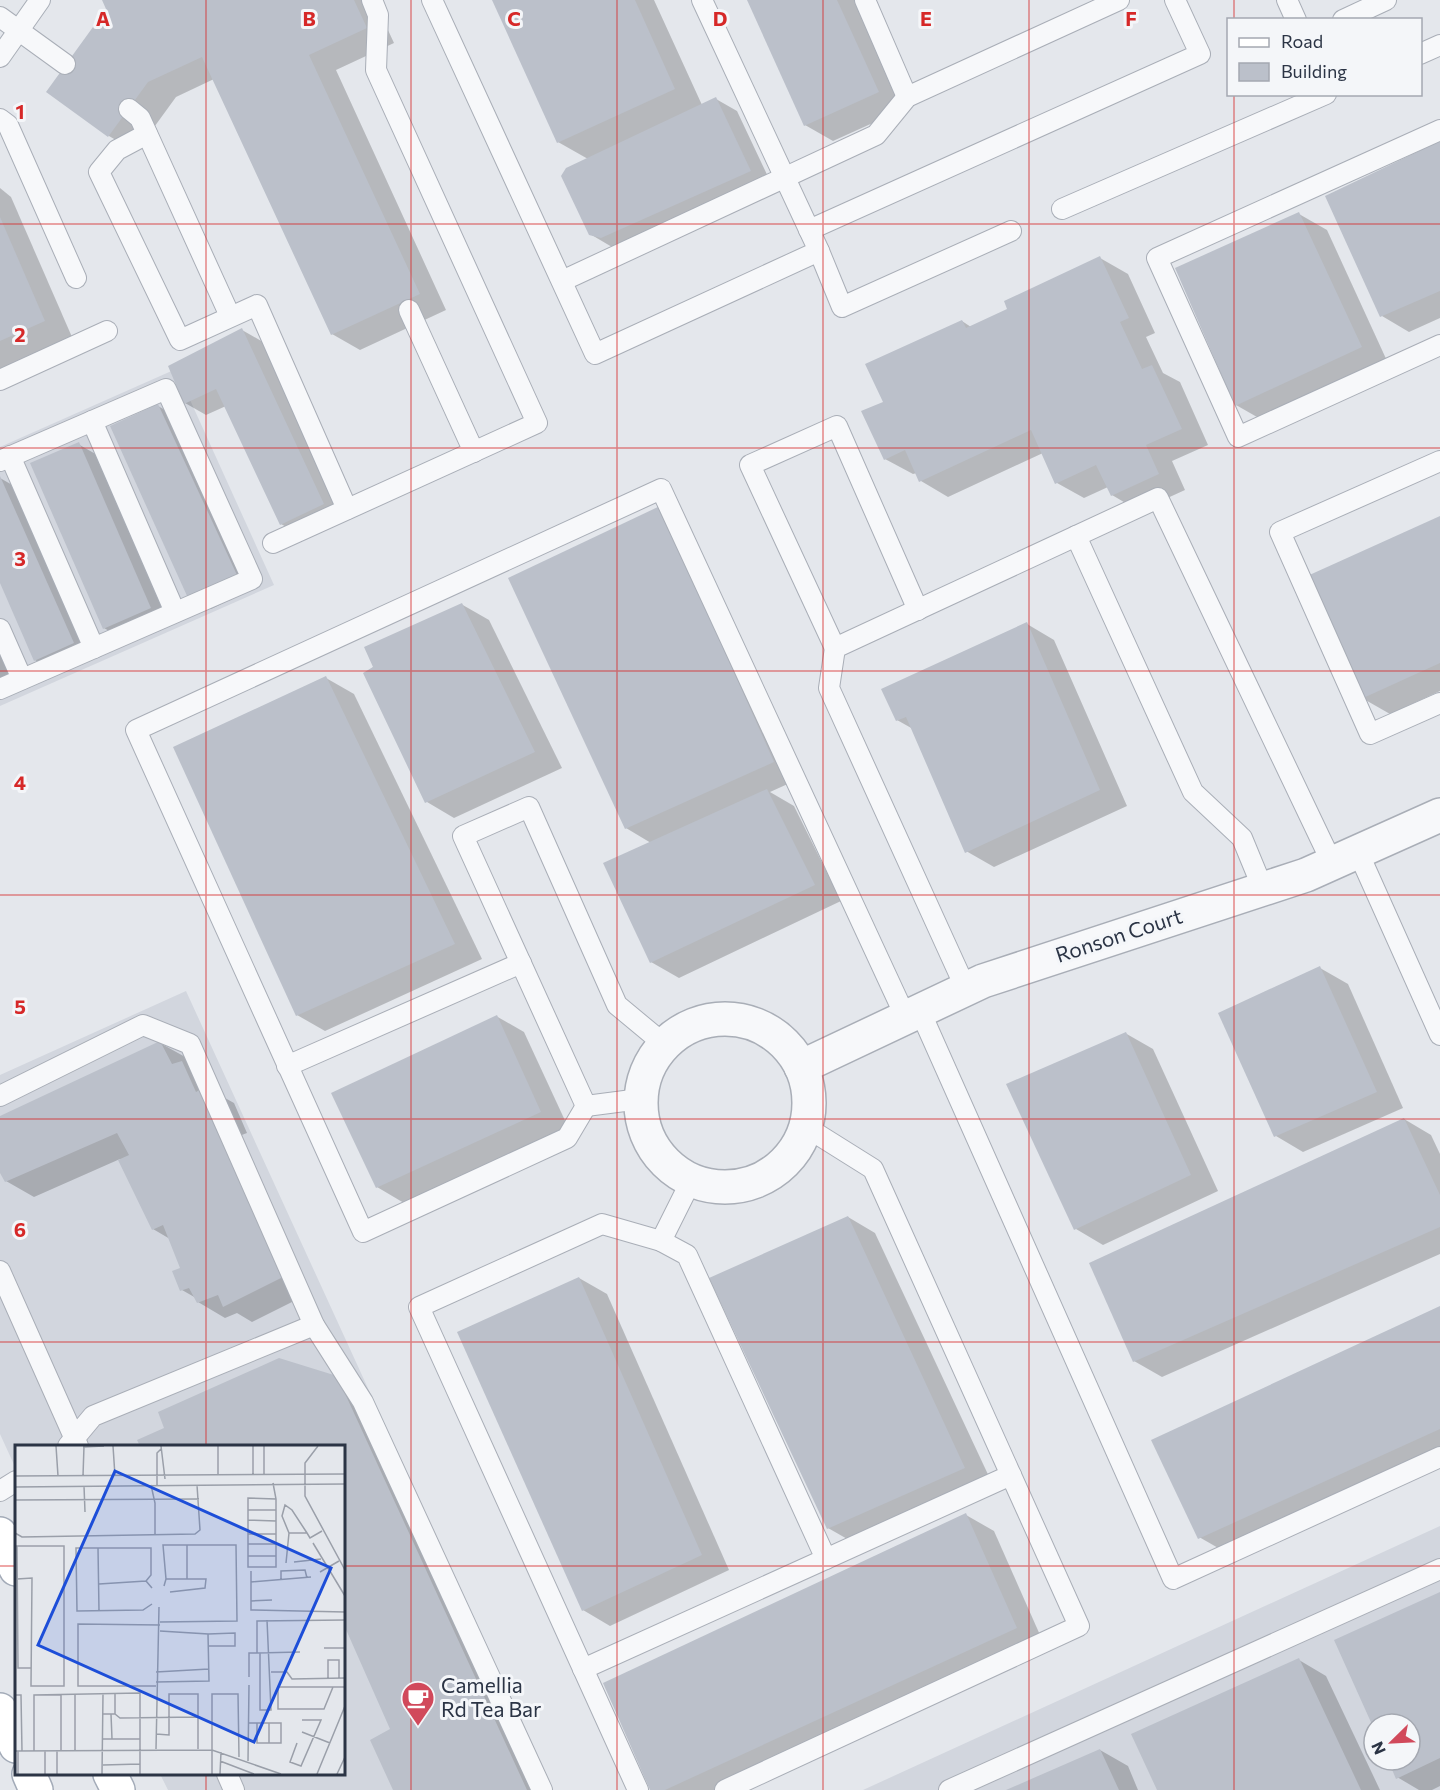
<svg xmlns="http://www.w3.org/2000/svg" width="1440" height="1790" font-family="Commissioner,sans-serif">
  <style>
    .built { fill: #d2d6de; fill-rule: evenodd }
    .shadow { fill: #0003 }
    .building { fill: #bbc0ca }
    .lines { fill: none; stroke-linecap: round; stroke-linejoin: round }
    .service-casing { stroke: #a9aeb7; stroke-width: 22 }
    .minor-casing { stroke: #a9aeb7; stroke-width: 36 }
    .primary-casing { stroke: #a3abb8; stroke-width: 36 }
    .service { stroke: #f7f8fa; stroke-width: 20 }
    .minor { stroke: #f7f8fa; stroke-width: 33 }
    .primary { stroke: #fff; stroke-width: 33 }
    .grid { fill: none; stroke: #d62828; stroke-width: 1.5; stroke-opacity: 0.55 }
    .labels { text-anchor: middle; stroke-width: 6; stroke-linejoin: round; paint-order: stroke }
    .street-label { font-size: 21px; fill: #2b3445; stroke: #f4f6f9 }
    .poi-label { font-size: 21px; fill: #2b3445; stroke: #f4f6f9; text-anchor: start }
    .inset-road { fill: none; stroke: #9a9fa9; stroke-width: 1.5 }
    .view { fill: #1d4ed8; fill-opacity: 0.15; stroke: #1d4ed8; stroke-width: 3 }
    .inset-edge { fill: none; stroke: #2b3445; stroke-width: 3 }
    .grid-label { font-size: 20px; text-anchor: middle; font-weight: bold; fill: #d62828; stroke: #f4f6f9; stroke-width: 6; stroke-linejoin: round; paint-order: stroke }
  </style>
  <rect width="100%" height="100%" fill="#e4e7ec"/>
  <!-- built -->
  <g class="built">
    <path d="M176 369 274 585 0 706V447Z"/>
    <path d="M186 991 552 1790H168L160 1774H344V1446H16V1469L0 1434V1075Z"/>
    <path d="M1440 1526V1790H863ZM1374 1724H1410V1760H1374Z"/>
  </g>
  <!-- shadow -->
  <g class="shadow">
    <path d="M103 0H374L394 43 336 70 446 310 360 350 332 334 214 79 176 97 136 152 109 136 107 9Z"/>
    <path d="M494 0H654L702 105 716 99 737 111 771 183 623 249 612 247 590 234 588 159 558 142Z"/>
    <path d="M748 0H857L906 108 833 141 805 125Z"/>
    <path d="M1440 142V318L1409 332 1382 316Z"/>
    <path d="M0 188 11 197 72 337 0 369Z"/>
    <path d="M1299 214 1327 230 1388 363 1264 421 1236 405Z"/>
    <path d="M1100 258 1128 274 1155 333 1146 337 1163 373 1180 382 1208 445 1172 461 1185 490 1139 511 1112 495 1108 487 1084 498 1057 483 1043 453 948 497 921 481 917 473 913 474 885 459V402L962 321 971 327 1009 309Z"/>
    <path d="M242 330 263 342 344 516 302 536 281 524 226 406 206 415 185 403Z"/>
    <path d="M158 406 179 418 257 587 211 609 190 596Z"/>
    <path d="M78 444 99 456 171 620 125 640 104 628Z"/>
    <path d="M0 478 21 490 94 655 56 672 35 660 0 579Z"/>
    <path d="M660 508 801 778 770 792 794 806 841 901 679 978 651 962V843L626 828Z"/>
    <path d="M1440 518V691L1390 714 1362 698Z"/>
    <path d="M461 604 489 620 562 768 454 818 427 802 365 673Z"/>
    <path d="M1027 624 1054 640 1127 806 994 867 966 851 913 729 897 720Z"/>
    <path d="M0 642 20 689 0 698Z"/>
    <path d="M326 678 354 694 482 959 325 1031 297 1015 175 748Z"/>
    <path d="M1320 968 1348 984 1403 1108 1303 1152 1276 1136Z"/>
    <path d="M496 1016 524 1032 568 1127 404 1203 377 1187Z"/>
    <path d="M1125 1033 1153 1049 1218 1191 1103 1245 1076 1229Z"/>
    <path d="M160 1043 187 1058 216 1093 234 1103 247 1133 239 1136 310 1293 252 1322 237 1313 225 1318 198 1302 196 1298 182 1290V1268L170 1239 153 1229 120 1159 34 1197 6 1181 0 1170V1118Z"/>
    <path d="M1404 1119 1431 1135 1440 1154V1254L1162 1377 1134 1361Z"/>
    <path d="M848 1217 875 1233 992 1483 856 1544 828 1528Z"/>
    <path d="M579 1278 607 1294 729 1570 610 1626 583 1610Z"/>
    <path d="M1440 1308V1457L1227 1553 1199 1537Z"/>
    <path d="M279 1359 364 1394 546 1790H395L392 1730 344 1622V1446H142L139 1441 166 1428Z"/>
    <path d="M966 1515 994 1531 1044 1644 726 1790H652Z"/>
    <path d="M1440 1593V1786L1432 1790H1419L1397 1777 1390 1760H1410V1724H1374V1725L1336 1641Z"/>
    <path d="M1299 1660 1326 1676 1380 1790H1159Z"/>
    <path d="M1100 1750 1128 1766 1138 1790H1010Z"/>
  </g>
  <!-- building -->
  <g class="building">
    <path d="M102 0H354L367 28 309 55 420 294 331 335 202 57 148 82 108 137 46 92 106 9Z"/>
    <path d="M492 0H635L675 89 557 143Z"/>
    <path d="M747 0H837L879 92 804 126Z"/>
    <path d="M716 97 751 171 601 238 589 235 561 176 566 168Z"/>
    <path d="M1440 141V291L1380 317 1325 196Z"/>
    <path d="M1299 212 1362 347 1235 406 1175 268Z"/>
    <path d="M0 217 45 321 0 341Z"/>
    <path d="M1100 256 1129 318 1120 322 1142 369 1152 365 1182 429 1146 445 1159 474 1111 496 1096 465 1055 484 1031 430 919 482 905 450 884 460 861 411 883 402 865 364 962 320 966 328 1007 309 1004 301Z"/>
    <path d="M242 328 324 504 280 525 216 389 184 404 168 366Z"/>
    <path d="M158 404 237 575 188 598 110 426Z"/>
    <path d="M79 442 151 608 103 629 30 463Z"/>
    <path d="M0 476 74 643 34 661 0 583Z"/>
    <path d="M660 506 774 762 625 829 508 578Z"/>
    <path d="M1440 516V663L1361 699 1305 577Z"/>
    <path d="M462 603 535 752 425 803 363 673 373 667 364 647Z"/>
    <path d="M1027 622 1100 790 965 853 906 717 896 721 881 689Z"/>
    <path d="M326 676 455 944 296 1016 173 747Z"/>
    <path d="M767 789 815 885 650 963 603 863Z"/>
    <path d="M1320 966 1377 1092 1274 1137 1218 1013Z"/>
    <path d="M497 1015 541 1112 376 1188 331 1093Z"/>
    <path d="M1126 1032 1191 1175 1074 1230 1006 1084Z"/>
    <path d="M160 1041 172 1064 182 1061 196 1092 206 1086 220 1117 212 1120 283 1277 223 1307 218 1295 197 1303 189 1288 180 1291 172 1271 180 1268 163 1225 152 1230 118 1160 129 1155 117 1133 5 1182 0 1173V1116Z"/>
    <path d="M1404 1118 1440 1195V1227L1133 1362 1089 1263Z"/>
    <path d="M848 1216 965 1468 827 1529 709 1278Z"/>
    <path d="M579 1277 702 1555 582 1611 457 1332Z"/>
    <path d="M1440 1306V1429L1198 1539 1151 1440Z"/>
    <path d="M279 1358 337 1376 527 1790H393L370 1740 390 1729 344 1625V1446H140L137 1440 164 1428 158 1412Z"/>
    <path d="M966 1513 1017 1628 665 1790H650L603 1683Z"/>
    <path d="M1440 1592V1758L1396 1779 1388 1760H1410V1724H1374V1729L1334 1640Z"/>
    <path d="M1299 1658 1361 1790H1157L1131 1734Z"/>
    <path d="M1100 1749 1119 1790H1006Z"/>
  </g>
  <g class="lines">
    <!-- service casing -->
    <g class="service-casing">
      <g id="service">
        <path d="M432 0 595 354 819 251 702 0"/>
        <path d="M865 0 907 97"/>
        <path d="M1287 0 1296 20"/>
        <path d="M0 17 65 64"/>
        <path d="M1343 20 1386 0"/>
        <path d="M1420 54 1440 45"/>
        <path d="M0 57 40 0"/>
        <path d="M129 109 140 118 230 316"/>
        <path d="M0 119 8 125 76 278"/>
        <path d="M1440 130 1157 258 1238 437 1440 345"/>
        <path d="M147 134 117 150 99 172 180 340 257 305 347 509"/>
        <path d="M1062 209 1326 94"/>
        <path d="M809 230 1200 54 1175 0"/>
        <path d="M819 251 842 307 1011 231"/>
        <path d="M562 281 876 135 907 97 1119 0"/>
        <path d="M409 310 474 452"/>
        <path d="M0 380 107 331"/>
        <path d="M92 421 175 612"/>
        <path d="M10 456 94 648"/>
        <path d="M0 461 166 389 252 579 0 689"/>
        <path d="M1440 461 1280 532 1370 734 1440 703"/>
        <path d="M1076 536 1193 792 1242 838 1263 889"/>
        <path d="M273 543 537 423 376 70 378 15 372 0"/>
        <path d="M0 629 22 679"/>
        <path d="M835 648 750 465 837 426 918 610"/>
        <path d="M1358 852 1440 1035"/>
        <path d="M966 989 829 688 835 648 1158 498 1332 863"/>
        <path d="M920 1011 1173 1579 1440 1457"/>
        <path d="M287 1066 521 963"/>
        <path d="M0 1096 143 1025 190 1044 314 1325 363 1402 542 1790"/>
        <path d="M640 1099 586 1106 463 836 529 807 617 1005 664 1044"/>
        <path d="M586 1106 567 1138 363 1232 136 730 661 489 906 1018"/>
        <path d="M661 1241 687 1255 826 1559"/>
        <path d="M0 1271 78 1446"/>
        <path d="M68 1446 93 1416 314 1325"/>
        <path d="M0 1491 16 1481"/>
        <path d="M583 1669 1011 1475"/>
        <path d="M227 1774 234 1790"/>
        <path d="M638 1790 419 1307 602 1224 661 1241 691 1181"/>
        <path d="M725 1790 1079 1626 873 1169 806 1127"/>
        <path d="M949 1790 1440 1569"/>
      </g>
    </g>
    <!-- minor casing -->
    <g class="minor-casing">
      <g id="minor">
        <circle cx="725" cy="1103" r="84"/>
        <path d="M801 1067 983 981 1306 875 1440 815"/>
      </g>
    </g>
    <!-- primary casing -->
    <g class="primary-casing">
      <g id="primary">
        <path d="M0 1534 16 1569"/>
        <path d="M0 1710 16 1746"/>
        <path d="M29 1774 36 1790"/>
        <path d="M110 1774 118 1790"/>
      </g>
    </g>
    <!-- service -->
    <use href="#service" class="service"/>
    <!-- minor -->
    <use href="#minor" class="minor"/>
    <!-- primary -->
    <use href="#primary" class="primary"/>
  </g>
  <!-- grid -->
  <path class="grid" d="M206 0V1446M411 0V1790M617 0V1790M823 0V1790M1029 0V1790M1234 0V20M1234 94V1790M0 224H1440M0 448H1440M0 671H1440M0 895H1440M0 1119H1440M0 1342H1440M0 1566H16M344 1566H1440M206 1774V1790"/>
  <!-- icons -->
  <defs>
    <g id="cafe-pin" transform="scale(1.725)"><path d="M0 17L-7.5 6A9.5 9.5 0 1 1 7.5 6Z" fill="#d1495b" stroke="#f4f6f9"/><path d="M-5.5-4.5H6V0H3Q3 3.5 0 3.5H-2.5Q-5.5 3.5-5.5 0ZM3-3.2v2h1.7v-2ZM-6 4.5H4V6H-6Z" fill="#fff"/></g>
  </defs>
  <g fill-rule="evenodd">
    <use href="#cafe-pin" x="418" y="1698"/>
  </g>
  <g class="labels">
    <!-- street labels -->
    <g class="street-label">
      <text transform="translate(1119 936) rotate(-18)" y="7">Ronson Court</text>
    </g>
    <!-- poi labels -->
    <g class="poi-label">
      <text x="441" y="1693">Camellia<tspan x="441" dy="24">Rd Tea Bar</tspan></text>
    </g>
  </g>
  <!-- overview -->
  <g transform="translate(15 1445)">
    <rect width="330" height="330" fill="#e4e7ec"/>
    <path class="inset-road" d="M41 1 43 31M98 1 100 31M146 1 150 34M203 1V30M238 1V29M249 1V29M303 1 290 18V51L330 125M68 2 89 1M0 31 330 29M68 31 69 1M258 38 261 54V122H233V53L261 54M136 40 140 58V89M142 40V8L146 4M69 41 70 67M0 42 330 39M0 55 184 54M233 65H261M233 75 261 76M0 88 7 92 180 89 185 85 182 40M292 88H274L267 71 270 60 277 65 292 88 295 93 307 86M233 89H261M298 98 330 151M233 99H261M0 101H49V241H16L17 133 2 134M2 101 3 223H16M83 103 84 166M233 111H261M279 117 306 114M271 118 274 88M236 126V165L330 167M305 127 324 116M172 134V100M266 134V126L290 125 292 133M236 137 296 132M84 139 131 136M149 141 151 134H191L190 143 155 147M137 143 131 136 136 130V103H61L62 166 128 165 137 159M236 156 257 155M145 177 222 176 221 100H148L151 134M193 189 220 188V201H193M309 203H330M285 207 242 208V176L330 175M245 208V265H256L252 175M141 227 194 224M256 227H272L277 234 330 233M234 232V208H242M313 233V215H324V233M141 237 194 236 193 189 145 186M141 241H63V179L145 180M318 242 309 264H263V242H330M46 249V305M60 249V305M0 250H6L7 306M88 269H100V249M96 269 97 294M100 269 105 273 183 272M234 278H266V298H242V278M287 287 315 298M141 289 154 290V249H183V304M88 294H125M254 298V278M282 298 275 317 286 321 306 275H287M141 304 144 162M42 305V329M0 306 197 305 266 329M3 306V329M19 306V250L125 248V329M30 306V329M205 316 239 329M233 316 234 240M88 320 125 319M87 329 88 249M197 329V249H223L224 312M205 329 206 307M302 329 330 261M322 329 330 312"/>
    <path class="view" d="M100 26 316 123 239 297 23 200Z"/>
    <rect width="330" height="330" class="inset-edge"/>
  </g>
  <g class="grid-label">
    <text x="103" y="26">A</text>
    <text x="309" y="26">B</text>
    <text x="514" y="26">C</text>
    <text x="720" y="26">D</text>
    <text x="926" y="26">E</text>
    <text x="1131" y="26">F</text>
    <text x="20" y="119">1</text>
    <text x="20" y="342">2</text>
    <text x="20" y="566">3</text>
    <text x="20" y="790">4</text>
    <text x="20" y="1014">5</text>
    <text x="20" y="1237">6</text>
  </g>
  <!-- legend -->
  <rect x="1227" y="18" width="195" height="78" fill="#f4f6f9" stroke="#a4a8b1" stroke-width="1.5"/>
  <rect x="1239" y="38" width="30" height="9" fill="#ffffff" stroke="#a4a8b1" stroke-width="1.5"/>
  <text x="1281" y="48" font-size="18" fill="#2b3445">Road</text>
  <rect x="1239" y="63" width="30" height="18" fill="#bbc0ca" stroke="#a4a8b1" stroke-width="1.5"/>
  <text x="1281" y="78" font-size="18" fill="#2b3445">Building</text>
  <!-- north arrow -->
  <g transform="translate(1392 1742) rotate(246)"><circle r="28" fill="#f4f6f9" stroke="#a4a8b1" stroke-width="1.5"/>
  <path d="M0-4.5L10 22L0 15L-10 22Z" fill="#d1495b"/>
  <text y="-9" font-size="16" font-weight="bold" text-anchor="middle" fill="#2b3445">N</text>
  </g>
</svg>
